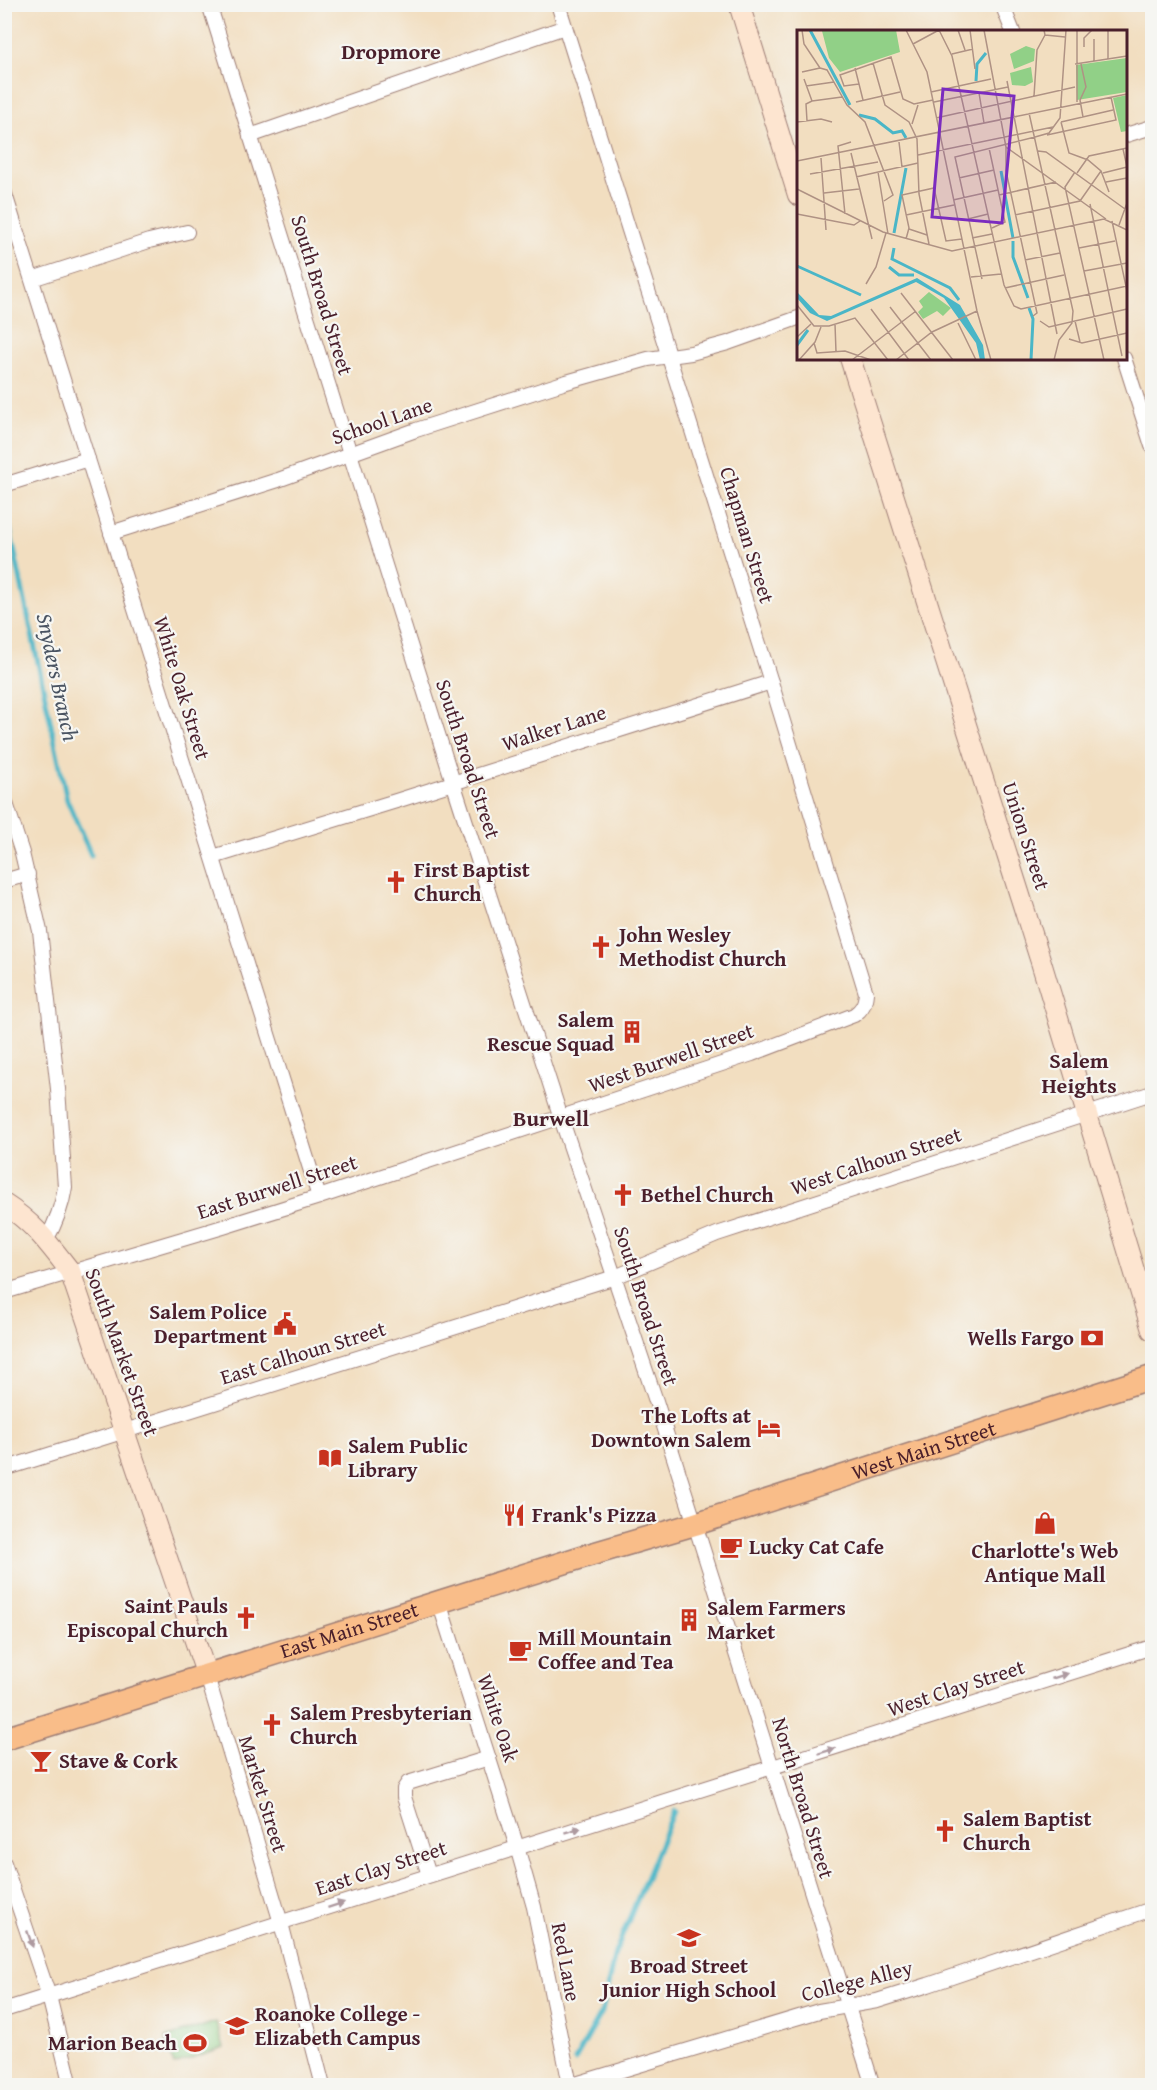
<svg xmlns="http://www.w3.org/2000/svg" width="1157" height="2090" font-family="'Gentium Book Plus',serif">
  <style>
    .green { fill: #91d087; stroke: #6e7859; stroke-width: 1.5 }
    .lines { fill: none; stroke-linecap: round; stroke-linejoin: round }
    .stream { stroke: #4ab6c7; stroke-width: 5 }
    .street-casing { stroke: #9e7e76; stroke-width: 16 }
    .secondary-casing { stroke: #9e7e76; stroke-width: 22 }
    .primary-casing { stroke: #9e7e76; stroke-width: 25 }
    .street { stroke: #fff; stroke-width: 14 }
    .secondary { stroke: #fde5d0; stroke-width: 20 }
    .primary { stroke: #f9bd89; stroke-width: 22 }
    .oneway { fill: #ae9aa0 }
    .labels { text-anchor: middle; stroke-width: 4.5; stroke-linejoin: round; paint-order: stroke }
    .street-label { font-size: 21px; fill: #4a1f2b; stroke: #f6f6f2 }
    .poi-label { font-size: 21px; font-weight: bold; fill: #4a1f2b; stroke: #f6f6f2; text-anchor: start }
    .neighbourhood-label { font-size: 22px; font-weight: bold; fill: #4a1f2b; stroke: #f6f6f2 }
    .water-label { font-size: 22px; font-style: italic; fill: #4a5462; stroke: #f6f6f2 }
    .inset-river { fill: none; stroke: #4ab6c7; stroke-width: 3 }
    .inset-road { fill: none; stroke: #af9284; stroke-width: 1.5 }
    .view { fill: #7b2cbf; fill-opacity: 0.15; stroke: #7b2cbf; stroke-width: 3 }
    .inset-edge { fill: none; stroke: #4a1f2b; stroke-width: 3 }
  </style>
  <rect width="100%" height="100%" fill="#f6f6f2"/>
  <filter id="ink" filterUnits="userSpaceOnUse"><feTurbulence type="fractalNoise" baseFrequency=".0167" numOctaves="2"/><feDisplacementMap in="SourceGraphic" scale="12" xChannelSelector="R" yChannelSelector="G"/><feConvolveMatrix kernelMatrix="1 2 1 2 8 2 1 2 1" color-interpolation-filters="sRGB"/></filter>
  <filter id="wash" filterUnits="userSpaceOnUse"><feTurbulence type="fractalNoise" baseFrequency=".008" numOctaves="4" result="noise"/><feDisplacementMap in="SourceGraphic" scale="24" xChannelSelector="R" yChannelSelector="G"/><feGaussianBlur stdDeviation="1.35" result="paint"/><feColorMatrix in="noise" values="0 0 0 0 0 0 0 0 0 0 0 0 0 0 0 0 0 1.4 0 .05"/><feComposite in="paint" operator="in"/></filter>
  <g filter="url(#wash)">
    <rect width="100%" height="100%" fill="#f2dec0"/>
    <!-- green -->
    <path class="green" d="M216 2022 224 2048 174 2065 165 2038Z"/>
    <g class="lines">
      <!-- stream -->
      <g class="stream">
        <path d="M4 502 67 800 91 855"/>
        <path d="M575 2060 602 2012 615 1953 674 1811"/>
      </g>
    </g>
  </g>
  <g filter="url(#ink)">
    <g class="lines">
      <!-- street casing -->
      <g class="street-casing">
        <g id="street">
          <path d="M209 4 453 782 561 1118 656 1401 873 2086"/>
          <path d="M1002 4 1013 32"/>
          <path d="M1126 135 1152 127"/>
          <path d="M250 136 565 27"/>
          <path d="M4 191 319 1197"/>
          <path d="M32 279 149 241 187 232"/>
          <path d="M1124 358 1152 446"/>
          <path d="M4 485 88 459"/>
          <path d="M111 533 278 480 416 430 563 383 648 359 691 353 728 343 798 318"/>
          <path d="M4 797 22 853 40 931 58 1089 65 1187C62 1207 56 1223 46 1240"/>
          <path d="M213 857 396 801 771 682"/>
          <path d="M4 881 28 874"/>
          <path d="M4 1292 223 1227 319 1197 752 1054 854 1015C863 1009 865 1003 866 993L771 682 558 4"/>
          <path d="M4 1469 615 1277 717 1234 1152 1093"/>
          <path d="M439 1602 517 1847 534 1907 570 2085"/>
          <path d="M207 1676 281 1923 323 2086"/>
          <path d="M4 1863 49 1996 71 2086"/>
          <path d="M429 1875 404 1797V1789L408 1783 489 1758"/>
          <path d="M4 2010 1152 1647"/>
          <path d="M569 2086 819 2011 877 2001 928 1985 1152 1909"/>
        </g>
      </g>
      <!-- secondary casing -->
      <g class="secondary-casing">
        <g id="secondary">
          <path d="M739 4 798 195"/>
          <path d="M850 358 1041 962 1152 1330"/>
          <path d="M4 1204C35 1224 48 1243 70 1271L207 1676"/>
        </g>
      </g>
      <!-- primary casing -->
      <g class="primary-casing">
        <g id="primary">
          <path id="s1" d="M4 1739 582 1557 695 1524 1152 1377"/>
        </g>
      </g>
      <!-- street -->
      <use href="#street" class="street"/>
      <!-- secondary -->
      <use href="#secondary" class="secondary"/>
      <!-- primary -->
      <use href="#primary" class="primary"/>
    </g>
    <!-- one-way arrows -->
    <defs><path id="oneway-solid" d="M-6-.8H1V-3.2L6.5 0L1 3.2V.8H-6Z" transform="scale(1.5)"/></defs>
    <g class="oneway">
      <use href="#oneway-solid" transform="translate(1060 1676) rotate(-18)"/>
      <use href="#oneway-solid" transform="translate(827 1751) rotate(-17)"/>
      <use href="#oneway-solid" transform="translate(573 1830) rotate(-17)"/>
      <use href="#oneway-solid" transform="translate(336 1905) rotate(-18)"/>
      <use href="#oneway-solid" transform="translate(30 1939) rotate(71)"/>
    </g>
  </g>
  <!-- icons -->
  <defs>
    <g id="church-bare" transform="scale(1.8)"><path d="M-1.2-6h2.4v3.5h3.3v2.4h-3.3V6h-2.4V-.1h-3.3v-2.4h3.3Z" fill="#c8321e" stroke="#f6f6f2" stroke-width="2.5" paint-order="stroke"/></g>
    <g id="building-bare" transform="scale(1.8)"><path d="M-4-6H4V6H1V3H-1V6H-4ZM-2.5-4.3h1.7v1.8h-1.7ZM.8-4.3h1.7v1.8H.8ZM-2.5-1h1.7V.8h-1.7ZM.8-1h1.7V.8H.8Z" fill="#c8321e" stroke="#f6f6f2" stroke-width="2.5" paint-order="stroke"/></g>
    <g id="civic-bare" transform="scale(1.8)"><path d="M-.6-6.5H3V-4.5H.6V-3L4-1V1h2V6H-6V1h2V-1L-.6-3ZM-1.2 2.5V6h2.4V2.5Z" fill="#c8321e" stroke="#f6f6f2" stroke-width="2.5" paint-order="stroke"/></g>
    <g id="bank-bare" transform="scale(1.8)"><path d="M-6-4H6V4H-6ZM0-2.3a2.3 2.3 0 1 0 0 4.6a2.3 2.3 0 1 0 0-4.6Z" fill="#c8321e" stroke="#f6f6f2" stroke-width="2.5" paint-order="stroke"/></g>
    <g id="hotel-bare" transform="scale(1.8)"><path d="M-6-4.5h1.5V1H6V5H4.5V3h-9V5H-6ZM-4 0a1.8 1.8 0 1 1 3.6 0ZM.5 0V-2.5h3Q6-2.5 6 0Z" fill="#c8321e" stroke="#f6f6f2" stroke-width="2.5" paint-order="stroke"/></g>
    <g id="library-bare" transform="scale(1.8)"><path d="M-6-4Q-3-5.5-.7-3.5V5Q-3 3-6 4ZM6-4Q3-5.5 .7-3.5V5Q3 3 6 4Z" fill="#c8321e" stroke="#f6f6f2" stroke-width="2.5" paint-order="stroke"/></g>
    <g id="restaurant-bare" transform="scale(1.8)"><path d="M-5-6h1v4h1v-4h1v4h1v-4h1v5L-1.5 .5V6h-2V.5L-5-1ZM5-6V6H3V1.5H1.5Q1.5-4 5-6Z" fill="#c8321e" stroke="#f6f6f2" stroke-width="2.5" paint-order="stroke"/></g>
    <g id="shop-bare" transform="scale(1.8)"><path d="M-5-2.5h2.3a2.7 3.5 0 0 1 5.4 0H5L5.5 6h-11ZM-1.5-2.5h3a1.5 2.3 0 0 0-3 0Z" fill="#c8321e" stroke="#f6f6f2" stroke-width="2.5" paint-order="stroke"/></g>
    <g id="cafe-bare" transform="scale(1.8)"><path d="M-5.5-4.5H6V0H3Q3 3.5 0 3.5H-2.5Q-5.5 3.5-5.5 0ZM3-3.2v2h1.7v-2ZM-6 4.5H4V6H-6Z" fill="#c8321e" stroke="#f6f6f2" stroke-width="2.5" paint-order="stroke"/></g>
    <g id="bar-bare" transform="scale(1.8)"><path d="M-6-5H6L.8 .8V4.5H3.5V6h-7V4.5H-.8V.8Z" fill="#c8321e" stroke="#f6f6f2" stroke-width="2.5" paint-order="stroke"/></g>
    <g id="school-bare" transform="scale(1.8)"><path d="M0-5L7-2L0 1L-7-2ZM-4 1L0 2.5L4 1V4Q0 6-4 4Z" fill="#c8321e" stroke="#f6f6f2" stroke-width="2.5" paint-order="stroke"/></g>
    <g id="university-bare" transform="scale(1.8)"><path d="M0-5L7-2L0 1L-7-2ZM-4 1L0 2.5L4 1V4Q0 6-4 4Z" fill="#c8321e" stroke="#f6f6f2" stroke-width="2.5" paint-order="stroke"/></g>
    <g id="stadium-bare" transform="scale(1.8)"><path d="M0-5a6.5 5 0 1 0 0 10a6.5 5 0 1 0 0-10ZM-3.5-1.8h7v3.6h-7Z" fill="#c8321e" stroke="#f6f6f2" stroke-width="2.5" paint-order="stroke"/></g>
  </defs>
  <g fill-rule="evenodd">
    <use href="#church-bare" x="396" y="882"/>
    <use href="#church-bare" x="601" y="947"/>
    <use href="#building-bare" x="632" y="1032"/>
    <use href="#church-bare" x="623" y="1195"/>
    <use href="#civic-bare" x="285" y="1324"/>
    <use href="#bank-bare" x="1092" y="1338"/>
    <use href="#hotel-bare" x="769" y="1428"/>
    <use href="#library-bare" x="330" y="1458"/>
    <use href="#restaurant-bare" x="514" y="1515"/>
    <use href="#shop-bare" x="1045" y="1523"/>
    <use href="#cafe-bare" x="731" y="1547"/>
    <use href="#church-bare" x="246" y="1618"/>
    <use href="#building-bare" x="689" y="1620"/>
    <use href="#cafe-bare" x="520" y="1650"/>
    <use href="#church-bare" x="272" y="1725"/>
    <use href="#bar-bare" x="41" y="1761"/>
    <use href="#church-bare" x="945" y="1831"/>
    <use href="#school-bare" x="689" y="1938"/>
    <use href="#university-bare" x="237" y="2026"/>
    <use href="#stadium-bare" x="195" y="2043"/>
  </g>
  <g class="labels">
    <!-- street labels -->
    <g class="street-label">
      <text transform="translate(322 295) rotate(73)" y="7">South Broad Street</text>
      <text transform="translate(382 421) rotate(-19)" y="7">School Lane</text>
      <text transform="translate(747 535) rotate(73)" y="7">Chapman Street</text>
      <text transform="translate(182 688) rotate(73)" y="7">White Oak Street</text>
      <text transform="translate(554 728) rotate(-18)" y="7">Walker Lane</text>
      <text transform="translate(468 759) rotate(72)" y="7">South Broad Street</text>
      <text transform="translate(1026 836) rotate(72)" y="7">Union Street</text>
      <text transform="translate(671 1058) rotate(-19)" y="7">West Burwell Street</text>
      <text transform="translate(876 1161) rotate(-18)" y="7">West Calhoun Street</text>
      <text transform="translate(277 1187) rotate(-18)" y="7">East Burwell Street</text>
      <text transform="translate(646 1306) rotate(72)" y="7">South Broad Street</text>
      <text transform="translate(122 1352) rotate(70)" y="7">South Market Street</text>
      <text transform="translate(303 1353) rotate(-17)" y="7">East Calhoun Street</text>
      <text dy="7" stroke="none"><textPath href="#s1" startOffset="964">West Main Street</textPath></text>
      <text dy="7" stroke="none"><textPath href="#s1" startOffset="362">East Main Street</textPath></text>
      <text transform="translate(956 1688) rotate(-18)" y="7">West Clay Street</text>
      <text transform="translate(498 1718) rotate(72)" y="7">White Oak</text>
      <text transform="translate(263 1794) rotate(73)" y="7">Market Street</text>
      <text transform="translate(803 1798) rotate(73)" y="7">North Broad Street</text>
      <text transform="translate(381 1868) rotate(-18)" y="7">East Clay Street</text>
      <text transform="translate(566 1962) rotate(79)" y="7">Red Lane</text>
      <text transform="translate(857 1981) rotate(-14)" y="7">College Alley</text>
    </g>
    <!-- poi labels -->
    <g class="poi-label">
      <text x="414" y="877">First Baptist<tspan x="414" dy="24">Church</tspan></text>
      <text x="619" y="942">John Wesley<tspan x="619" dy="24">Methodist Church</tspan></text>
      <text x="614" y="1027" text-anchor="end">Salem<tspan x="614" dy="24">Rescue Squad</tspan></text>
      <text x="641" y="1202">Bethel Church</text>
      <text x="267" y="1319" text-anchor="end">Salem Police<tspan x="267" dy="24">Department</tspan></text>
      <text x="1074" y="1345" text-anchor="end">Wells Fargo</text>
      <text x="751" y="1423" text-anchor="end">The Lofts at<tspan x="751" dy="24">Downtown Salem</tspan></text>
      <text x="348" y="1453">Salem Public<tspan x="348" dy="24">Library</tspan></text>
      <text x="532" y="1522">Frank's Pizza</text>
      <text x="749" y="1554">Lucky Cat Cafe</text>
      <text x="1045" y="1558" text-anchor="middle">Charlotte's Web<tspan x="1045" dy="24">Antique Mall</tspan></text>
      <text x="228" y="1613" text-anchor="end">Saint Pauls<tspan x="228" dy="24">Episcopal Church</tspan></text>
      <text x="707" y="1615">Salem Farmers<tspan x="707" dy="24">Market</tspan></text>
      <text x="538" y="1645">Mill Mountain<tspan x="538" dy="24">Coffee and Tea</tspan></text>
      <text x="290" y="1720">Salem Presbyterian<tspan x="290" dy="24">Church</tspan></text>
      <text x="59" y="1768">Stave &amp; Cork</text>
      <text x="963" y="1826">Salem Baptist<tspan x="963" dy="24">Church</tspan></text>
      <text x="689" y="1973" text-anchor="middle">Broad Street<tspan x="689" dy="24">Junior High School</tspan></text>
      <text x="255" y="2021">Roanoke College -<tspan x="255" dy="24">Elizabeth Campus</tspan></text>
      <text x="177" y="2050" text-anchor="end">Marion Beach</text>
    </g>
    <!-- neighbourhood labels -->
    <g class="neighbourhood-label">
      <text x="391" y="59">Dropmore</text>
      <text x="1079" y="1068">Salem<tspan x="1079" dy="25">Heights</tspan></text>
      <text x="551" y="1126">Burwell</text>
    </g>
    <!-- water labels -->
    <g class="water-label">
      <text transform="translate(58 677) rotate(78)" y="8">Snyders Branch</text>
    </g>
  </g>
  <!-- overview -->
  <g transform="translate(797 30)">
    <rect width="330" height="330" fill="#f2dec0"/>
    <path d="M99 0 103 22 43 42 32 28 25 1ZM229 16 238 19 237 31 217 39 213 24ZM330 28V62L280 70 279 35ZM234 37 236 52 228 56 215 55 213 43ZM330 65V101L324 102 316 68ZM132 262 154 278 146 286 140 281 126 289 121 282 126 277 122 271Z" fill="#91d087"/>
    <path d="M120 248 163 275 186 315 188 330H183L179 313 147 268 119 252 30 291 13 283 0 268V262L22 285 34 286Z" fill="#4ab6c7"/>
    <path class="inset-river" d="M13 0 53 75M179 51 180 34 189 23M62 85 78 89 96 103 105 101 109 108M204 141 208 163M208 165 216 208M97 203 109 138M216 211V227L231 268M97 218 95 229 153 258 162 270M0 236 64 265M92 237 102 245H117M232 278 236 289 234 330M0 315 11 300"/>
    <path class="inset-road" d="M5 0 7 14 23 38M109 0 130 42 180 281 194 330M142 0 155 26 207 255 217 276 224 279 330 256M161 0 168 20M173 0 178 39M187 0 209 117V141L240 283 236 286M248 5 268 7M297 9V31M116 14 142 0M287 17V8L295 0M155 24 176 19M311 30V0M76 33 88 75 112 92 120 109 122 164 132 214M278 34 330 26M284 34 289 57 283 70 286 87M23 38 30 40 50 75 68 92 96 165 87 171M58 38 66 70M5 42 23 38M7 49 15 71M210 51 260 304M62 54 47 56 43 45 94 27 106 69 117 74 136 70M9 56 37 52M134 62 194 49M182 63 187 93M237 66 240 20 248 5 247 0M15 71 45 67M59 72 103 62M137 72 211 57M280 72V0M232 83 276 281 275 293 262 310 257 330M139 88 278 57M10 91 9 74 15 71M0 92 24 89 35 92M264 92 272 123 291 130 304 141 312 162M264 92 316 80M115 94 121 75M250 105 319 90 314 67M238 107 252 103 263 88 269 0M102 112 105 137M209 117 309 189M192 118 208 192 195 198M326 119 330 137M241 121 249 122 328 179M54 123 75 209M121 125 256 97M24 128 29 200M0 131 330 64M81 142 91 204M278 142 268 157 307 330M280 143 292 126 330 118M306 143 330 137M13 144 81 132M59 147 121 133M162 148 197 140M309 152 330 148M0 159 86 202 155 221 307 189 330 200M27 163 62 159M202 165 259 152M156 170 201 160M293 174 325 326M0 184 57 195 63 191M48 184 41 116 54 112M109 185 157 175M218 185 283 171 304 141M171 189 191 184M315 191 330 261M322 195 330 173M112 199 130 205M175 208 195 204M109 209 112 198 105 165 137 158 149 211 165 209M282 218 318 211M228 230 263 223M287 241 330 233M174 247 204 244M185 249 158 127 238 107M69 254 79 237 89 203M208 258 267 245M104 263 156 330M0 275 17 296H32L58 288 91 330M93 277 134 330M74 279 112 330M243 291 252 297 330 279M278 291 283 312M161 293 179 330M38 294 39 322M0 307 14 294M272 309 285 313 330 303M17 313 20 323 48 321 74 330M2 330 18 312 24 297M55 330 119 281M99 330 135 302 180 281"/>
    <path class="view" d="M146 59 217 66 205 193 135 187Z"/>
    <rect width="330" height="330" class="inset-edge"/>
  </g>
  <!-- margin -->
  <rect width="1157" height="2090" fill="none" stroke="#f6f6f2" stroke-width="24"/>
</svg>
